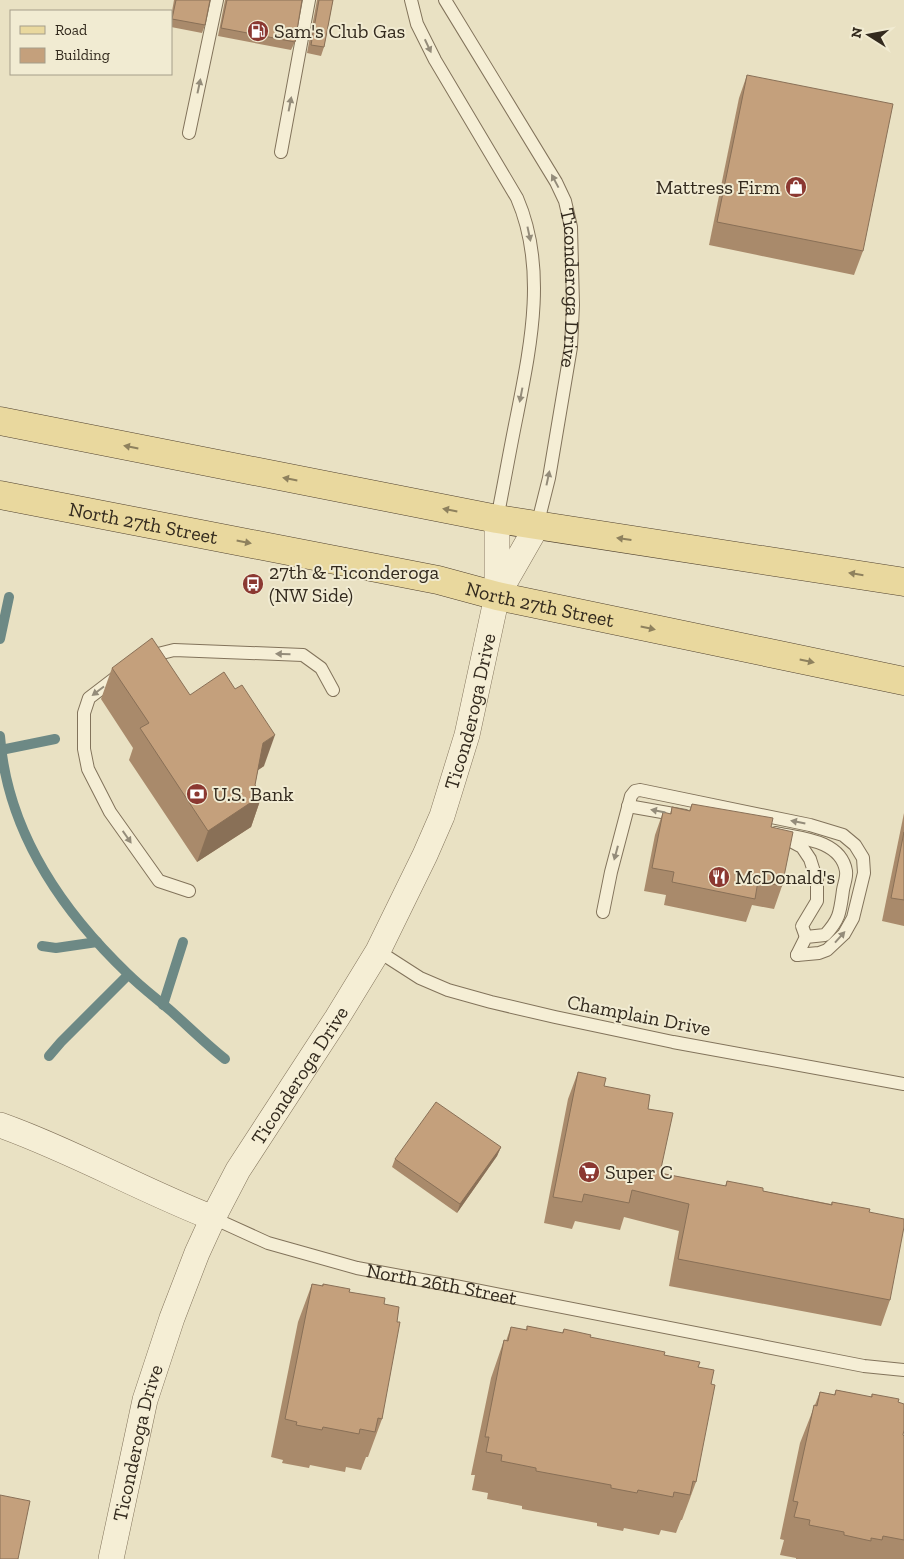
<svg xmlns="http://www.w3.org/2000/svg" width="904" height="1559" font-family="'Zilla Slab',serif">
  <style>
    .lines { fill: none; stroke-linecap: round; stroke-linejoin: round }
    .stream { stroke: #6d8985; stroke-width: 10 }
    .service-casing { stroke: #82735b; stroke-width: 14 }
    .minor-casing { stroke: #82735b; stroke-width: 26 }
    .primary-casing { stroke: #50412f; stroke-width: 29 }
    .service { stroke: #f5eed5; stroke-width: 12 }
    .minor { stroke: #f5eed5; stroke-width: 25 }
    .primary { stroke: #e9d89e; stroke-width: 28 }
    .wall { fill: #a98a6b }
    .shaded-wall { fill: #897057 }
    .building { fill: #c4a07c; stroke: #897057 }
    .oneway { fill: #948c7a }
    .oneway2 { fill: #8e815e }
    .labels { text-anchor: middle; stroke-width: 4; stroke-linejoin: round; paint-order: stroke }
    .poi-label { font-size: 20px; fill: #332a1e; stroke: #f1ebd2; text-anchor: start }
    .street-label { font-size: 20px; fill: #332a1e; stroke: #f1ebd2 }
  </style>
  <rect width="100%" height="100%" fill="#e9e1c3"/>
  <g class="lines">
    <!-- stream -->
    <g class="stream">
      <path d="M0 639 9 597"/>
      <path d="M0 736C7 831 61 910 128 974 141 987 157 999 171 1011 189 1027 206 1044 225 1059"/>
      <path d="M1 750 55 739"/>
      <path d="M42 946 56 948 97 942"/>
      <path d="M163 1005 183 942"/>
      <path d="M49 1056 61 1042 128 975"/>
    </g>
    <!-- service casing -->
    <g class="service-casing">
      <g id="service">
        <path d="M411 0 417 24 435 60 517 198C547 267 531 344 517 415 510 449 504 484 497 519"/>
        <path id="s1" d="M445 0 556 182 565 201 571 227 573 305 571 347 549 478 537 526"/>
        <path d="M189 133 217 0"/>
        <path d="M281 152 309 0"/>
        <path d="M146 657 174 650 303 655 321 668 333 690"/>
        <path d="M119 675 89 698 84 713V749L88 769 110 812 159 881 189 891"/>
        <path d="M628 806 685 816"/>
        <path d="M776 833C800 838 841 840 846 871 847 877 844 884 843 890 840 912 840 919 825 935L806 937 797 955"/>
        <path d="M787 839 802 847 810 859 817 881V901L802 926 806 937"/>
        <path d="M603 912 611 872 631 796 635 791 640 790 810 825 843 835 855 845 863 858 864 873 853 918 844 934 827 950 819 953 797 955"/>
        <path d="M378 951 420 978 448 990 491 1002 555 1017 673 1042 904 1084"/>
        <path id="s2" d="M213 1218 268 1243 357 1268 455 1286 864 1366 904 1370"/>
      </g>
    </g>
    <!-- minor casing -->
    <g class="minor-casing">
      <g id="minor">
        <path d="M498 594 537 526"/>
        <path d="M0 1125C73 1151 141 1190 213 1218"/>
        <path id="s3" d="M111 1559 145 1400 172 1318 197 1253 213 1218 238 1170 337 1018 378 951 425 855 442 816 467 735 497 596V519"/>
      </g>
    </g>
    <!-- primary casing -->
    <g class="primary-casing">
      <g id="primary">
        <path d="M0 421 497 519 904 582"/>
        <path id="s4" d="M0 495 438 580 497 596 904 681"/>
      </g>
    </g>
    <!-- service -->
    <use href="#service" class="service"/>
    <!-- minor -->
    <use href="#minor" class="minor"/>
    <!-- primary -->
    <use href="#primary" class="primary"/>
  </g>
  <!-- wall -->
  <g class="wall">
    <path d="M174 0H210L205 25 202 33 171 27V17Z"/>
    <path d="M225 0H302L295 42 291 50 218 36Z"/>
    <path d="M317 0H333L324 47 321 56 307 53Z"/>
    <path d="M747 75 863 251 854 275 709 245 739 98Z"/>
    <path d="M112 668 190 695 264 766 258 770 255 785 262 795 251 827 197 862 129 760 133 748 101 699Z"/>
    <path d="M692 804 771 827 782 886 774 909 752 905 746 922 664 905 666 895 644 891 655 835 663 812 670 814 672 807 689 811Z"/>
    <path d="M904 813V926L882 921Z"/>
    <path d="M578 1072 648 1109 660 1173 725 1186 727 1181 763 1191 831 1204 832 1202 869 1212 890 1300 881 1326 669 1286 679 1231 624 1217 620 1230 575 1221 572 1229 544 1223 568 1099Z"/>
    <path d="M501 1147 497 1156 457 1213 392 1167 395 1159Z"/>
    <path d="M312 1284 322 1286 323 1284 349 1292 384 1304 397 1322 382 1419 368 1457H366L361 1470 346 1467 345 1472 310 1465 309 1468 282 1463 283 1460 271 1457 298 1322Z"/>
    <path d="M527 1326 562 1333 564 1329 590 1337 664 1355 698 1367 711 1384 696 1482 682 1520H681L676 1533 661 1530 659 1535 624 1528 623 1531 597 1526V1523L522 1509V1506L487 1499 488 1493 472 1490 475 1475H471L491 1378 504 1340 506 1341 511 1327 526 1330Z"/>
    <path d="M836 1390 871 1397 872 1394 898 1402 903 1435 904 1436V1559H796V1558L780 1555 784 1540 780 1539 800 1443 820 1392 834 1395Z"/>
  </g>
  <!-- shaded-wall -->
  <g class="shaded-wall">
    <path d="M275 735 264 766 252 774 263 743Z"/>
    <path d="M262 795 251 827 197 862 208 831Z"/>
    <path d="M501 1147 497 1156 457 1213 460 1204Z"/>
  </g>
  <!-- building -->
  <g class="building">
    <path d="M176 0H210L205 25 172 19Z"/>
    <path d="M227 0H302L295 42 221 28Z"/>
    <path d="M319 0H333L324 47 311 45Z"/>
    <path d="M747 75 893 104 863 251 717 222Z"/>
    <path d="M152 638 190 695 224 672 235 689 242 685 275 735 263 743 255 785 262 795 208 831 140 728 149 723 112 668Z"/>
    <path d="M692 804 773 818 771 827 793 832 782 886 758 881 755 899 672 882 674 872 652 868 663 812 671 814 672 807 690 811Z"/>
    <path d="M904 832V900L891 898Z"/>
    <path d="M578 1072 606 1078 604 1086 650 1095 648 1109 673 1113 660 1173 726 1186 727 1181 763 1188V1191L832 1205V1202L870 1209 869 1212 904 1219V1227L890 1300 678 1259 689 1204 632 1190 629 1203 584 1194 582 1202 553 1197Z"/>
    <path d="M436 1102 501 1147 460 1204 395 1159Z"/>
    <path d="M312 1284 323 1286V1284L350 1289 349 1292 385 1298 384 1304 399 1307 397 1322H400L382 1419 378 1418 375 1432 360 1429 359 1434 323 1427 322 1430 296 1425 297 1422 285 1419Z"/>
    <path d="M527 1326 563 1333 564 1329 591 1335 590 1337 665 1352 664 1355 700 1362 698 1367 714 1370 711 1384 715 1385 696 1482 693 1481 690 1495 674 1492 673 1497 638 1490 637 1493 611 1488V1485L536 1471V1468L501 1461 502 1455 486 1452 489 1437H485L504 1340 508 1341 511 1327 527 1330Z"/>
    <path d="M836 1390 872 1397V1394L899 1399 898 1402 904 1404V1430L903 1435 904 1436V1540L883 1536 882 1540 871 1538V1541L844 1535V1532L809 1525 810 1520 794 1517 798 1502 793 1501 814 1405 817 1406 820 1392 835 1395Z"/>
    <path d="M0 1495 30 1501 18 1559H0Z"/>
  </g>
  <!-- one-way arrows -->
  <defs><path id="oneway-solid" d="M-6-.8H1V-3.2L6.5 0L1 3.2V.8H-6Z" transform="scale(1.25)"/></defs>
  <g class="oneway">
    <use href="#oneway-solid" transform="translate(428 46) rotate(65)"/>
    <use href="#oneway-solid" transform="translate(199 86) rotate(-78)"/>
    <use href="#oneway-solid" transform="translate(290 104) rotate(-79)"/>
    <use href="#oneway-solid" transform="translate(555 181) rotate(-118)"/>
    <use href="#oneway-solid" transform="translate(529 234) rotate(78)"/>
    <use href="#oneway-solid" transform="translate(521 395) rotate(101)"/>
    <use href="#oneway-solid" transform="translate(548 478) rotate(-78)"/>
    <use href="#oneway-solid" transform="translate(283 654) rotate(-178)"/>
    <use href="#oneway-solid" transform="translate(98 691) rotate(143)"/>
    <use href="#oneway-solid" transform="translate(658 811) rotate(-169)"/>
    <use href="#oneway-solid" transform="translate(798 822) rotate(-169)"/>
    <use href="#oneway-solid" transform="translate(127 837) rotate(55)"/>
    <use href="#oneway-solid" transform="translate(616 853) rotate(105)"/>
    <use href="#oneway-solid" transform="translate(840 937) rotate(-48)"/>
  </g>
  <g class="oneway2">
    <use href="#oneway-solid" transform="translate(131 447) rotate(-169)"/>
    <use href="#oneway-solid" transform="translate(290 479) rotate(-169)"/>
    <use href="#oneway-solid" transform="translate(450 510) rotate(-169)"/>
    <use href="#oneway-solid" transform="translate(624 539) rotate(-172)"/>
    <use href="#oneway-solid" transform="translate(244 542) rotate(11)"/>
    <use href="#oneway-solid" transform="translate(856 574) rotate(-171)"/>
    <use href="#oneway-solid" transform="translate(648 628) rotate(12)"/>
    <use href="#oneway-solid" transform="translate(807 661) rotate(12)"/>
  </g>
  <!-- icons -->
  <defs>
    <g id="fuel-disc" transform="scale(1.125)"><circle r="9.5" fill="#8b3831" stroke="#f1ebd2"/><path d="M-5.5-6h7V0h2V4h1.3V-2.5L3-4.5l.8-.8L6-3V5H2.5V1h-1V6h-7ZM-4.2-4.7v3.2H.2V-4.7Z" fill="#fff"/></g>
    <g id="shop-disc" transform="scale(1.125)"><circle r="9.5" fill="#8b3831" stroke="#f1ebd2"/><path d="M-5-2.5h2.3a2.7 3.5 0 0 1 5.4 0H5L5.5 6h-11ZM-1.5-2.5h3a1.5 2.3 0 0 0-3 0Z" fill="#fff"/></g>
    <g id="bus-disc" transform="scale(1.125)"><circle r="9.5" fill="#8b3831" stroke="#f1ebd2"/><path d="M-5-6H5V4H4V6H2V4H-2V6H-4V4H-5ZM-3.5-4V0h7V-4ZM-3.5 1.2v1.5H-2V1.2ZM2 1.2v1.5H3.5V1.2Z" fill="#fff"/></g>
    <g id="bank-disc" transform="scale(1.125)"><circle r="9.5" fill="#8b3831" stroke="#f1ebd2"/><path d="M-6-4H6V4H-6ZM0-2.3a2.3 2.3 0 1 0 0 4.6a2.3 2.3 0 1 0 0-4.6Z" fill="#fff"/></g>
    <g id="restaurant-disc" transform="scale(1.125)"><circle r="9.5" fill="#8b3831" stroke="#f1ebd2"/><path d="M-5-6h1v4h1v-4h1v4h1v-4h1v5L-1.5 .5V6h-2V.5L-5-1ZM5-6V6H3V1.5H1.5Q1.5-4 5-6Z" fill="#fff"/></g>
    <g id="supermarket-disc" transform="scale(1.125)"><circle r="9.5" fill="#8b3831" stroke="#f1ebd2"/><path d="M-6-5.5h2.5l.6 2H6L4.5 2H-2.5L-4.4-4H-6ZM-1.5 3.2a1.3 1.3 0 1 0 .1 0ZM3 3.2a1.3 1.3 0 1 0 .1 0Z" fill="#fff"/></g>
  </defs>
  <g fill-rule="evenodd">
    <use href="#fuel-disc" x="258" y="31"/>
    <use href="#shop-disc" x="796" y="187"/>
    <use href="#bus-disc" x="253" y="584"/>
    <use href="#bank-disc" x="197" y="794"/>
    <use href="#restaurant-disc" x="719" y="877"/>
    <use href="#supermarket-disc" x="589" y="1172"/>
  </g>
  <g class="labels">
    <!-- poi labels -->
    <g class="poi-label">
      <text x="274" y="38">Sam's Club Gas</text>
      <text x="780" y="194" text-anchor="end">Mattress Firm</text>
      <text x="269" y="579">27th &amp; Ticonderoga<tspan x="269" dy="23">(NW Side)</tspan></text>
      <text x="213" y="801">U.S. Bank</text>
      <text x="735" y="884">McDonald's</text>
      <text x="605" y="1179">Super C</text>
    </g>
    <!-- street labels -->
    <g class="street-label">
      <text dy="7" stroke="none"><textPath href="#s1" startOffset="322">Ticonderoga Drive</textPath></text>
      <text dy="7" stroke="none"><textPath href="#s4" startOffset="146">North 27th Street</textPath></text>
      <text dy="7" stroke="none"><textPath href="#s4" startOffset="551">North 27th Street</textPath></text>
      <text dy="7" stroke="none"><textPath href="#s3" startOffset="929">Ticonderoga Drive</textPath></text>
      <text transform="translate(639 1015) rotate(11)" y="7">Champlain Drive</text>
      <text dy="7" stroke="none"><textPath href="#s3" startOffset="524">Ticonderoga Drive</textPath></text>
      <text dy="7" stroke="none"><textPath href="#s2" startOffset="239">North 26th Street</textPath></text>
      <text dy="7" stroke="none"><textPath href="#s3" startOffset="119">Ticonderoga Drive</textPath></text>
    </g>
  </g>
  <!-- legend -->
  <rect x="10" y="10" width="162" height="65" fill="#f1ebd2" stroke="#a59e8a"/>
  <rect x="20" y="26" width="25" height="8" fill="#e9d89e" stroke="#a59e8a"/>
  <text x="55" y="35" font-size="15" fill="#332a1e">Road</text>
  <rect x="20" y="48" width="25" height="15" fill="#c4a07c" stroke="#a59e8a"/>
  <text x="55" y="60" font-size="15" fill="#332a1e">Building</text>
  <!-- north arrow -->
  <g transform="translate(869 35) rotate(281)" stroke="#f1ebd2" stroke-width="4" paint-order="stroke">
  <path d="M0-4L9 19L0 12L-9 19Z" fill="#332a1e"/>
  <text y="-8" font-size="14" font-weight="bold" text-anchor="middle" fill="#332a1e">N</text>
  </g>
</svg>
